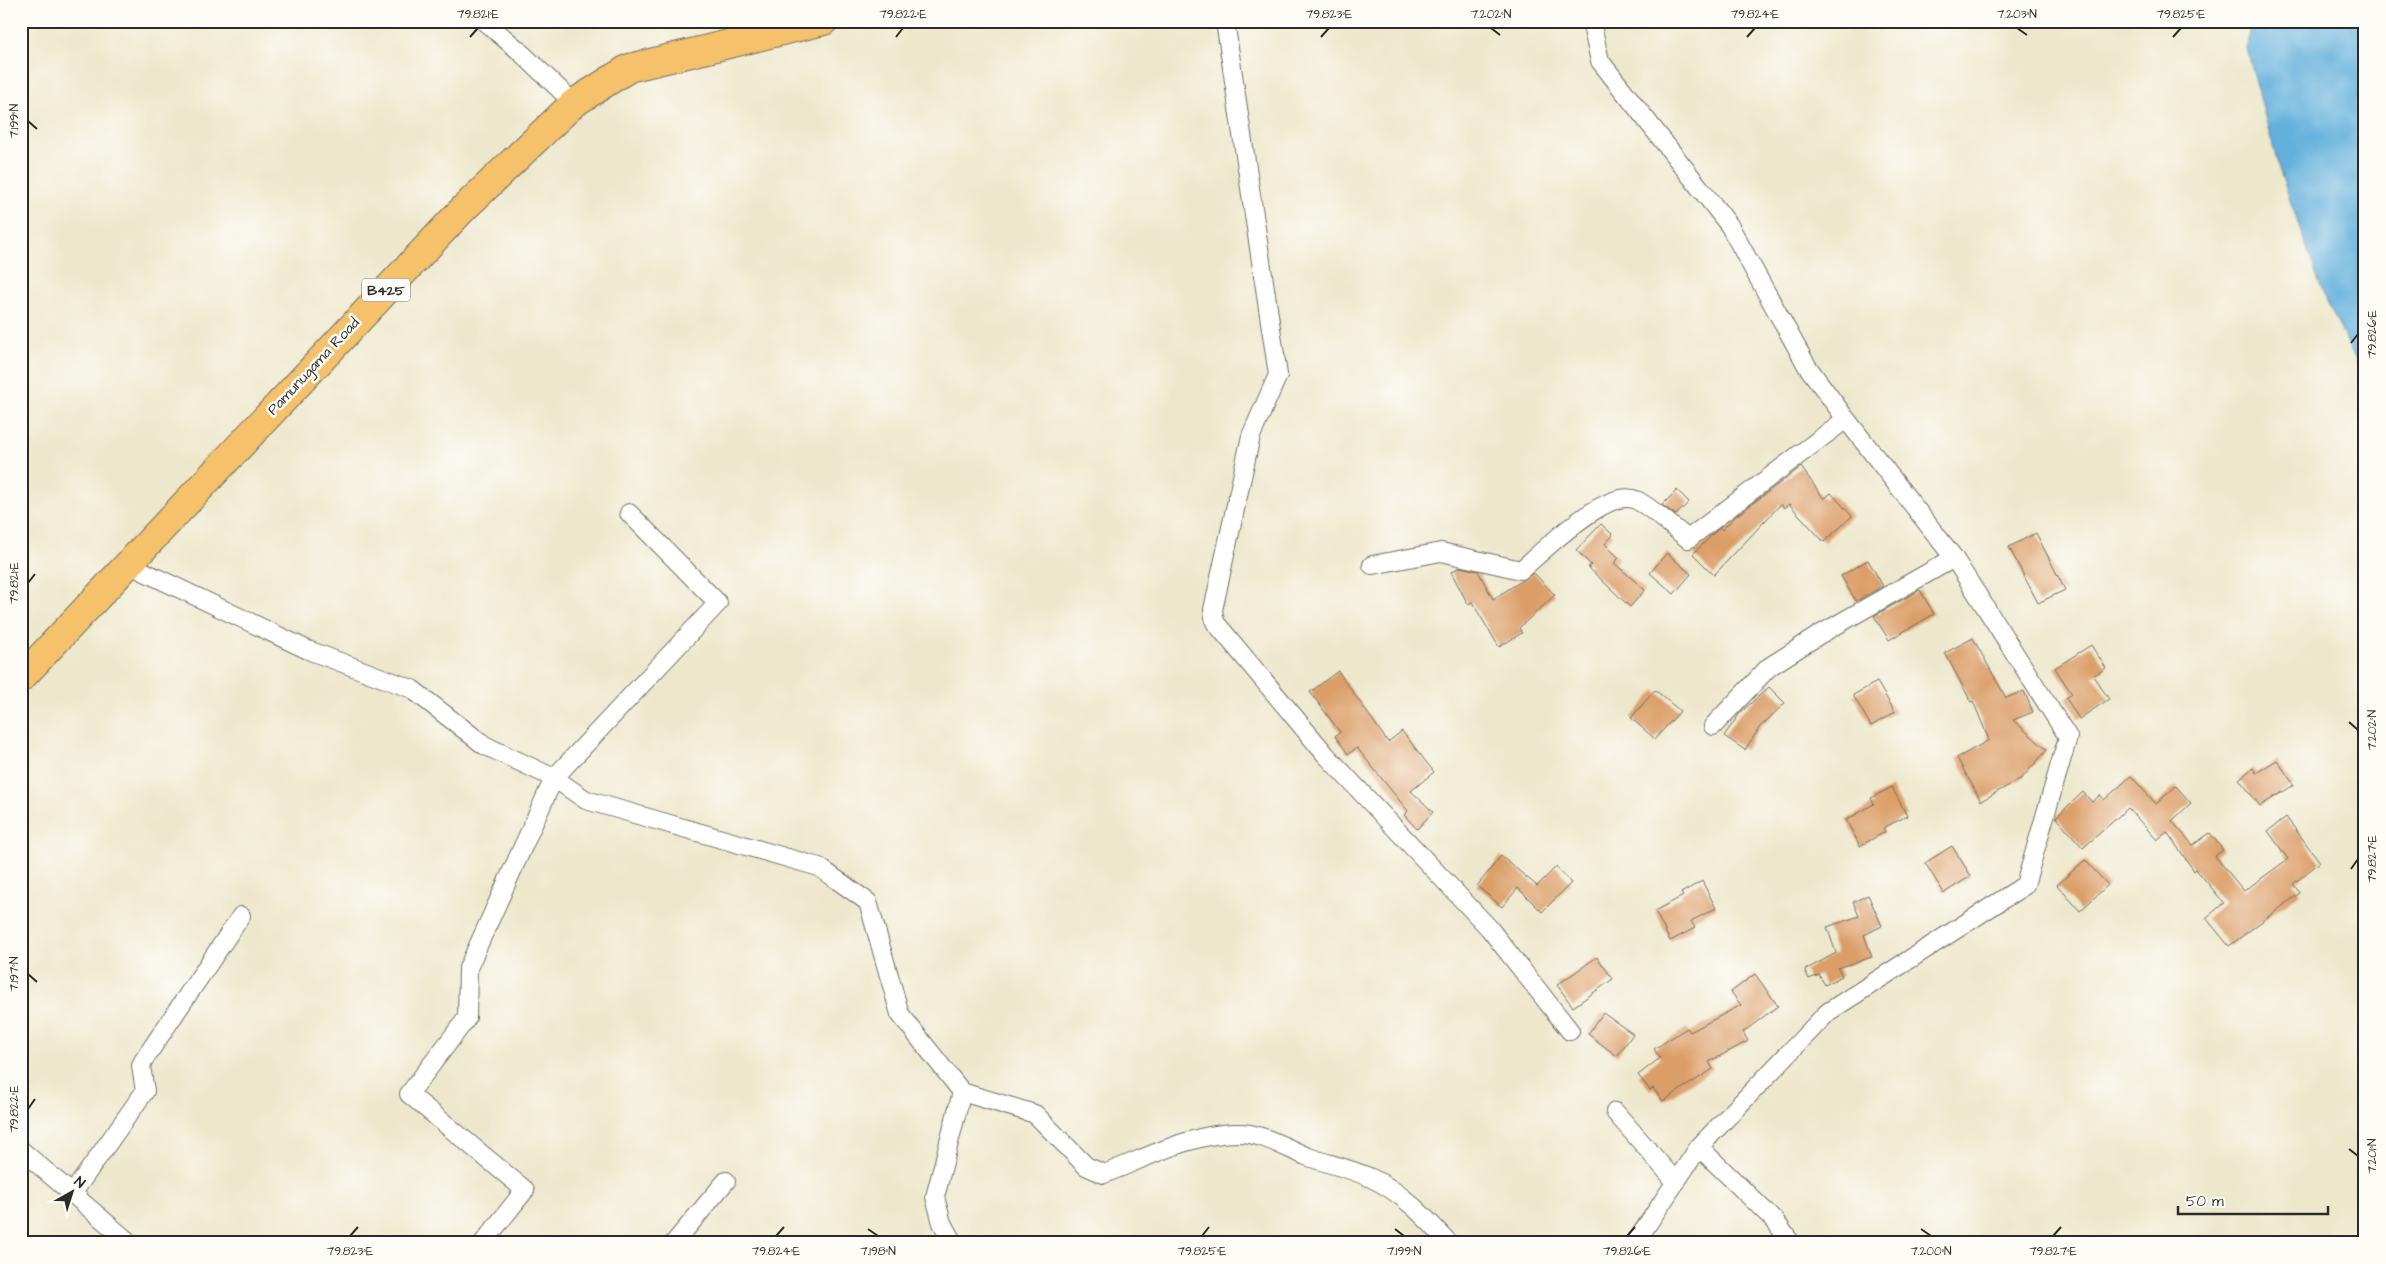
<svg xmlns="http://www.w3.org/2000/svg" width="2386" height="1264" font-family="'Architects Daughter',sans-serif">
  <style>
    .water { fill: #64b0dd; stroke: #486e84 }
    .building { fill: #dc9e68 }
    .lines { fill: none; stroke-linecap: round; stroke-linejoin: round }
    .street-casing { stroke: #6f6d63; stroke-width: 20 }
    .primary-casing { stroke: #6f6d63; stroke-width: 30 }
    .street { stroke: #fff; stroke-width: 18 }
    .primary { stroke: #f5c16b; stroke-width: 28 }
    .ticks { fill: none; stroke: #2b2b2b; stroke-width: 2 }
    .labels { text-anchor: middle; stroke-width: 5; stroke-linejoin: round; paint-order: stroke }
    .shield { fill: #fdfcf7; stroke: #6a6a68; stroke-width: 1 }
    .shield-label { font-size: 14px; font-weight: bold; fill: #2b2b2b }
    .street-label { font-size: 15px; fill: #2b2b2b; stroke: #fdfcf7 }
    .neatline { fill: none; stroke: #2b2b2b; stroke-width: 2 }
    .ticks-label { font-size: 12px; text-anchor: middle; fill: #2b2b2b }
  </style>
  <rect width="100%" height="100%" fill="#fdfcf7"/>
  <filter id="ink" filterUnits="userSpaceOnUse"><feTurbulence type="fractalNoise" baseFrequency=".02" numOctaves="2"/><feDisplacementMap in="SourceGraphic" scale="10" xChannelSelector="R" yChannelSelector="G"/><feConvolveMatrix kernelMatrix="1 2 1 2 8 2 1 2 1" color-interpolation-filters="sRGB"/></filter>
  <filter id="wash" filterUnits="userSpaceOnUse"><feTurbulence type="fractalNoise" baseFrequency=".0096" numOctaves="4" result="noise"/><feDisplacementMap in="SourceGraphic" scale="20" xChannelSelector="R" yChannelSelector="G"/><feGaussianBlur stdDeviation="1.12" result="paint"/><feColorMatrix in="noise" values="0 0 0 0 0 0 0 0 0 0 0 0 0 0 0 0 0 1.4 0 .05"/><feComposite in="paint" operator="in"/></filter>
  <g filter="url(#wash)">
    <rect width="100%" height="100%" fill="#ede8cc"/>
    <!-- water -->
    <path class="water" d="M2250 21H2365V379L2322 291 2279 169 2247 49Z"/>
    <g id="blocks">
      <!-- building -->
      <g class="building">
        <path d="M1801 467 1824 499 1831 493 1852 516 1824 542 1789 504 1784 508 1781 504 1714 575 1693 554 1715 532 1720 528 1722 530 1736 516Z"/>
        <path d="M1677 490 1689 502 1676 515 1662 505Z"/>
        <path d="M1601 524 1613 535 1605 544 1619 558 1614 563 1645 590 1630 607 1588 567 1591 565 1576 550Z"/>
        <path d="M2036 533 2065 590 2038 603 2009 547Z"/>
        <path d="M1667 553 1691 574 1674 594 1650 573Z"/>
        <path d="M1868 560 1883 586 1856 601 1841 576Z"/>
        <path d="M1460 567 1478 571 1493 599 1534 573 1555 595 1519 628 1522 633 1499 647 1472 602 1468 604 1451 572Z"/>
        <path d="M1920 590 1934 614 1889 640 1874 616Z"/>
        <path d="M1973 638 2006 698 2024 691 2033 712 2013 720 2047 750 2022 778 1981 801 1957 758 1989 740 1973 701 1971 702 1945 653Z"/>
        <path d="M2091 645 2106 668 2093 676 2109 699 2079 719 2066 698 2072 694 2055 668Z"/>
        <path d="M1338 671 1388 742 1402 731 1434 772 1411 791 1433 812 1417 829 1404 815 1408 811 1357 748 1348 754 1335 736 1340 732 1310 692Z"/>
        <path d="M1877 682 1895 712 1871 726 1853 695Z"/>
        <path d="M1769 687 1785 703 1760 727 1745 750 1724 736 1740 713Z"/>
        <path d="M1655 690 1680 711 1655 739 1631 718Z"/>
        <path d="M2277 760 2294 785 2260 806 2239 779 2253 768 2256 773Z"/>
        <path d="M2131 776 2156 804 2176 786 2191 803 2172 821 2193 845 2210 833 2223 850 2215 856 2244 891 2288 859 2268 831 2286 817 2320 862 2293 884 2300 893 2229 946 2206 918 2224 903 2196 869 2194 871 2167 832 2157 840 2128 808 2083 848 2056 817 2083 792 2092 802 2100 795 2104 800Z"/>
        <path d="M1892 787 1907 816 1883 828 1885 832 1860 846 1846 820 1874 804 1871 798Z"/>
        <path d="M1952 846 1971 876 1944 893 1925 863Z"/>
        <path d="M1501 856 1537 886 1556 867 1571 883 1542 912 1518 888 1502 907 1477 886Z"/>
        <path d="M2085 860 2108 885 2080 911 2057 885Z"/>
        <path d="M1702 881 1716 908 1691 921 1695 928 1670 941 1655 911 1683 896 1681 893Z"/>
        <path d="M1868 895 1882 926 1864 935 1872 957 1838 968 1842 976 1825 985 1819 975 1809 979 1805 970 1836 953 1827 927 1859 916 1853 902Z"/>
        <path d="M1597 957 1613 979 1573 1007 1557 985Z"/>
        <path d="M1755 974 1778 1006 1743 1032 1748 1041 1709 1062 1713 1069 1663 1101 1653 1088 1650 1090 1638 1075 1660 1058 1654 1049 1687 1028 1690 1032 1741 1005 1731 992Z"/>
        <path d="M1603 1013 1633 1034 1617 1056 1588 1034Z"/>
      </g>
    </g>
  </g>
  <g filter="url(#ink)">
    <use href="#blocks" fill-opacity="0" stroke="#6f6d63" stroke-width="1"/>
    <g class="lines">
      <!-- street casing -->
      <g class="street-casing">
        <g id="street">
          <path d="M484 21 517 49 574 103"/>
          <path d="M1225 21 1278 375 1251 436 1213 610 1215 622 1326 755 1489 928 1570 1031"/>
          <path d="M1591 21 1600 61 1729 225 1807 366 1846 419 1954 558 2068 737 2025 885 1828 1012 1699 1147 1635 1243"/>
          <path d="M128 564 308 650 412 689 484 745 554 778 586 800 819 867 868 902 900 1014 962 1092 1035 1114 1086 1166 1104 1174C1146 1158 1192 1133 1238 1133 1262 1133 1284 1147 1306 1156 1327 1164 1350 1168 1371 1178 1402 1192 1426 1218 1449 1243"/>
          <path d="M1372 565 1441 552 1521 570C1542 552 1608 486 1636 500 1653 508 1673 528 1688 539L1846 419"/>
          <path d="M1713 726 1769 667 1819 635 1954 558"/>
          <path d="M1615 1112 1676 1182"/>
          <path d="M1699 1147 1775 1221 1791 1243"/>
          <path d="M21 1150 130 1243"/>
          <path d="M72 1194 145 1091 141 1066 143 1061 241 916"/>
          <path d="M483 1243 525 1190 409 1094 467 1018 468 968 554 778 718 603 629 513"/>
          <path d="M674 1243 726 1181"/>
          <path d="M953 1243 942 1223 935 1197 962 1092"/>
        </g>
      </g>
      <!-- primary casing -->
      <g class="primary-casing">
        <path id="primary" d="M21 678 463 209 574 103 629 68 824 21"/>
      </g>
      <!-- street -->
      <use href="#street" class="street"/>
      <!-- primary -->
      <use href="#primary" class="primary"/>
    </g>
  </g>
  <!-- ticks -->
  <path class="ticks" d="M1491 28 1500 35M2017 28 2027 35M470 37 478 28M896 37 903 28M1321 37 1329 28M1747 37 1755 28M2173 37 2181 28M28 121 37 129M2351 343 2358 334M28 583 35 574M2349 722 2358 730M2351 869 2358 859M28 974 37 982M28 1109 35 1099M2349 1149 2358 1156M868 1229 878 1236M1395 1229 1404 1236M1921 1229 1931 1236M350 1236 358 1227M776 1236 784 1227M1202 1236 1209 1227M1627 1236 1635 1227M2053 1236 2061 1227"/>
  <g class="labels">
    <!-- shield labels -->
    <rect class="shield" x="362" y="278.5" width="48" height="23" rx="4"/>
    <g class="shield-label">
      <text x="386" y="295">B425</text>
    </g>
    <!-- street labels -->
    <g class="street-label">
      <text transform="translate(313 366) rotate(-47)" y="5">Pamunugama Road</text>
    </g>
  </g>
  <!-- margin -->
  <rect width="2386" height="1264" fill="none" stroke="#fdfcf7" stroke-width="55"/>
  <!-- north arrow -->
  <g transform="translate(72 1192) rotate(39)" stroke="#fdfcf7" stroke-width="4" paint-order="stroke">
  <path d="M0-4L9 19L0 12L-9 19Z" fill="#2b2b2b"/>
  <text y="-8" font-size="14" font-weight="bold" text-anchor="middle" fill="#2b2b2b">N</text>
  </g>
  <!-- scale -->
  <path d="M2178 1206v8h150v-8" fill="none" stroke="#2b2b2b" stroke-width="2.5"/>
  <text x="2186" y="1206" font-size="15" fill="#2b2b2b" stroke="#fdfcf7" stroke-width="4" paint-order="stroke">50 m</text>
  <rect x="28" y="28" width="2330" height="1208" class="neatline"/>
  <g class="ticks-label">
    <text x="478" y="18">79.821°E</text>
    <text x="903" y="18">79.822°E</text>
    <text x="1329" y="18">79.823°E</text>
    <text x="1491" y="18">7.202°N</text>
    <text x="1755" y="18">79.824°E</text>
    <text x="2017" y="18">7.203°N</text>
    <text x="2181" y="18">79.825°E</text>
    <text transform="translate(14 121) rotate(-90)" y="4">7.199°N</text>
    <text transform="translate(2372 334) rotate(-90)" y="4">79.826°E</text>
    <text transform="translate(14 583) rotate(-90)" y="4">79.821°E</text>
    <text transform="translate(2372 730) rotate(-90)" y="4">7.202°N</text>
    <text transform="translate(2372 859) rotate(-90)" y="4">79.827°E</text>
    <text transform="translate(14 974) rotate(-90)" y="4">7.197°N</text>
    <text transform="translate(14 1109) rotate(-90)" y="4">79.822°E</text>
    <text transform="translate(2372 1156) rotate(-90)" y="4">7.201°N</text>
    <text x="350" y="1255">79.823°E</text>
    <text x="776" y="1255">79.824°E</text>
    <text x="878" y="1255">7.198°N</text>
    <text x="1202" y="1255">79.825°E</text>
    <text x="1404" y="1255">7.199°N</text>
    <text x="1627" y="1255">79.826°E</text>
    <text x="1931" y="1255">7.200°N</text>
    <text x="2053" y="1255">79.827°E</text>
  </g>
</svg>
